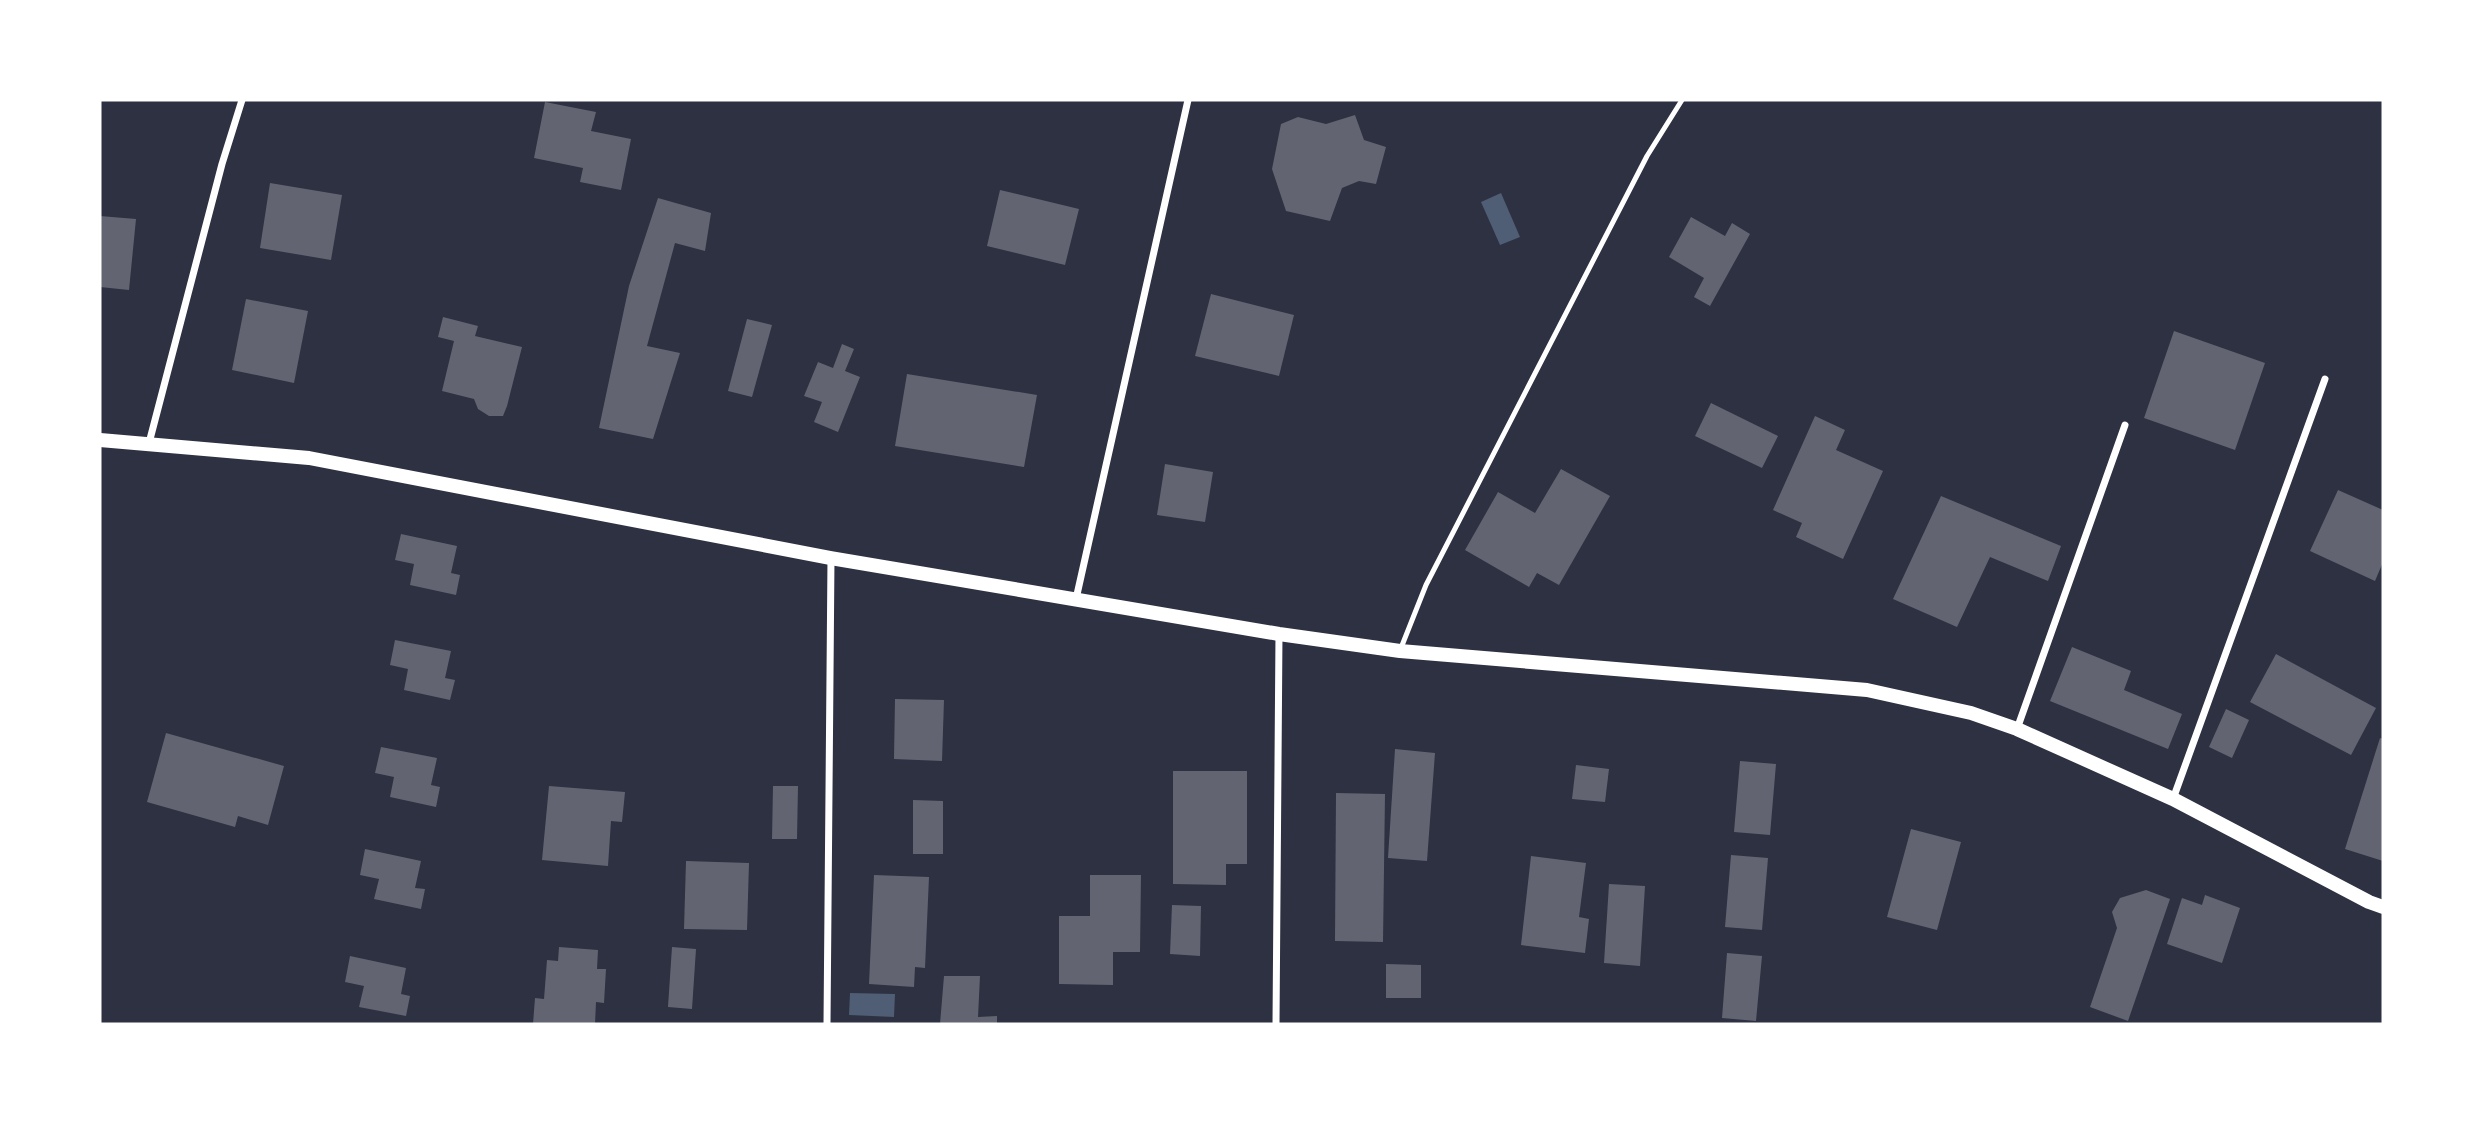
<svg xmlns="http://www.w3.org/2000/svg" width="2483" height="1124" font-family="'PT Sans',sans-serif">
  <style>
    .water { fill: #4f5d75 }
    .building { fill: #626471 }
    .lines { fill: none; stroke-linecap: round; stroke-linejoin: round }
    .service { stroke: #fff; stroke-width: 5 }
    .minor { stroke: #fff; stroke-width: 7 }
    .secondary { stroke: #fff; stroke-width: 14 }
  </style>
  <rect width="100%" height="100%" fill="#2d3142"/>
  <!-- water -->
  <g class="water">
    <path d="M1501 193 1520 237 1500 245 1481 202Z"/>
    <path d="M850 993 895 994 894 1017 849 1015Z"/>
  </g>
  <!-- building -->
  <g class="building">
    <path d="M545 102 596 112 591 131 631 139 621 190 580 182 583 168 534 158Z"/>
    <path d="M1355 115 1364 140 1386 147 1376 184 1359 181 1342 188 1330 221 1286 211 1272 169 1281 124 1298 117 1326 124Z"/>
    <path d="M270 183 342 195 331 260 260 248Z"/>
    <path d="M1000 190 1079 209 1065 265 987 246Z"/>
    <path d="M658 198 711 213 705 251 675 243 647 346 680 353 653 439 599 428 629 286Z"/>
    <path d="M100 216 136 219 129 290 100 287Z"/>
    <path d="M1691 217 1725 236 1732 223 1750 234 1710 306 1694 297 1704 278 1669 257Z"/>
    <path d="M1211 294 1294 315 1279 376 1195 356Z"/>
    <path d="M246 299 308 311 294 383 232 370Z"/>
    <path d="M443 317 478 326 475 336 522 347 507 406 503 416H489L478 409 474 399 442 391 454 341 438 337Z"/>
    <path d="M747 319 772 325 752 397 728 391Z"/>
    <path d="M2174 331 2265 363 2235 450 2144 418Z"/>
    <path d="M842 344 854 349 845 371 860 377 838 432 814 422 822 402 804 396 818 362 833 368Z"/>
    <path d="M907 374 1037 395 1024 467 895 446Z"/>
    <path d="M1711 403 1778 436 1762 468 1695 436Z"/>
    <path d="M1815 416 1845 430 1836 450 1883 471 1843 559 1796 537 1802 523 1773 510Z"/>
    <path d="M1165 464 1213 472 1205 522 1157 515Z"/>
    <path d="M1561 469 1610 496 1559 585 1537 573 1529 587 1465 550 1498 492 1535 513Z"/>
    <path d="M2338 490 2383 510V562L2375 581 2310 551Z"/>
    <path d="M1941 496 2061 546 2048 581 1990 557 1957 627 1893 599Z"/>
    <path d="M401 534 457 546 451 573 460 575 456 595 410 585 414 564 395 560Z"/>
    <path d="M395 640 451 651 445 678 455 680 450 700 404 690 408 669 390 665Z"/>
    <path d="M2072 647 2131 671 2124 690 2182 714 2168 749 2050 701Z"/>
    <path d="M2276 654 2376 708 2351 755 2250 702Z"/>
    <path d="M895 699 944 700 942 761 894 759Z"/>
    <path d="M2226 709 2249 720 2232 758 2209 747Z"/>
    <path d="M166 733 284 766 268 825 238 816 235 827 147 802Z"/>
    <path d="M2380 738 2383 739V861L2345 849Z"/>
    <path d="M381 747 437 758 431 785 440 787 436 807 390 797 394 777 375 773Z"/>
    <path d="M1395 749 1435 753 1427 861 1388 858Z"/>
    <path d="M1740 761 1776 764 1770 835 1734 832Z"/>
    <path d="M1576 765 1609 769 1605 802 1572 799Z"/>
    <path d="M1173 771H1247V864H1226V885L1173 884Z"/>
    <path d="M549 786 625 792 622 822 611 821 608 866 542 860Z"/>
    <path d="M773 786H798L797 839H772Z"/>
    <path d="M1336 793 1385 794 1383 942 1335 941Z"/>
    <path d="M913 800 943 801V854H913Z"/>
    <path d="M1911 829 1961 842 1937 930 1887 917Z"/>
    <path d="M365 849 421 861 415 888 425 889 421 909 374 899 379 879 360 875Z"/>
    <path d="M1731 855 1768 858 1762 930 1725 927Z"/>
    <path d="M1531 856 1586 863 1579 917 1589 919 1585 953 1521 945Z"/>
    <path d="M686 861 749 863 747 930 684 929Z"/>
    <path d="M874 875 929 877 925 968 915 967 914 987 869 984Z"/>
    <path d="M1090 875H1141L1140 952H1113V985L1059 984V916H1090Z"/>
    <path d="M1609 884 1645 886 1640 966 1604 963Z"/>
    <path d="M2146 890 2170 899 2128 1021 2090 1007 2117 928 2112 912 2120 898Z"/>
    <path d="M2205 895 2240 908 2222 963 2167 944 2182 898 2202 905Z"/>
    <path d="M1172 905 1201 906 1200 956 1170 954Z"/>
    <path d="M559 947 598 950 597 969H606L604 1003 596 1002 595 1024H533L535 998 544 999 547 960 558 961Z"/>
    <path d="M672 947 696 949 692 1009 668 1007Z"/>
    <path d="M1727 953 1762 956 1756 1021 1722 1018Z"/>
    <path d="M350 956 406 968 401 994 410 996 406 1016 359 1007 364 986 345 982Z"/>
    <path d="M1386 964 1421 965V998H1386Z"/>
    <path d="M944 976H980L978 1017 997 1016V1024H940Z"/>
  </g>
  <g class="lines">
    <!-- service -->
    <path class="service" d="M1401 648 1426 585 1647 156 1682 100"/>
    <!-- minor -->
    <g class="minor">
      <path d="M149 443 222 164 242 100"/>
      <path d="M1076 599 1188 100"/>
      <path d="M2017 729 2125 425"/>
      <path d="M2173 799 2325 379"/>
      <path d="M827 1024 831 558"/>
      <path d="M1276 1024 1279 634"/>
    </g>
    <!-- secondary -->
    <path class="secondary" d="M100 440 309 458 831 558 1279 634 1400 651 1867 690 1971 713 2017 729 2173 799 2369 902 2383 907"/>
  </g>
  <!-- border -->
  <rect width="2483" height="1124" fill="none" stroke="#ffffff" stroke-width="203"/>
</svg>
